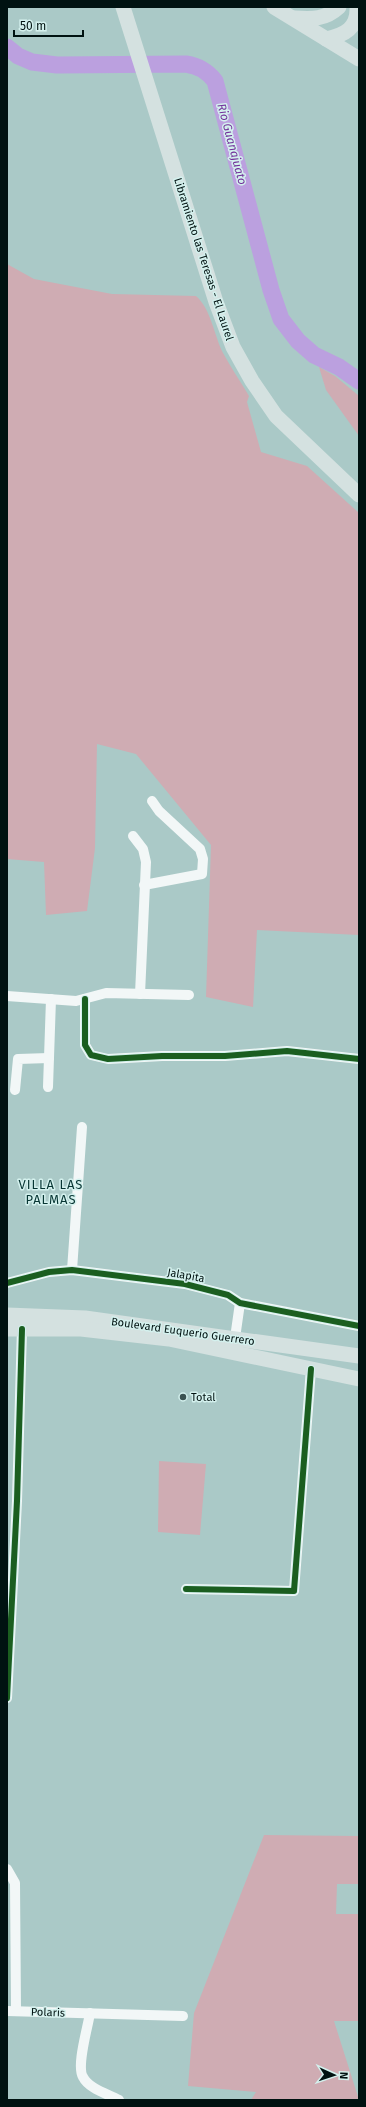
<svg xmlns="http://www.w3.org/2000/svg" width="366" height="2107" font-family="'Fira Sans',sans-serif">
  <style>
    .green { fill: #cfacb3 }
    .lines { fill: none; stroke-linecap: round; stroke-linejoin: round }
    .river { stroke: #bba0df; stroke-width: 17 }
    .street { stroke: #f2f7f7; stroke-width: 10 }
    .primary { stroke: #d4e1e0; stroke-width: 15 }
    .cycleway-casing { stroke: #d4f1ee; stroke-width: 8 }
    .cycleway { stroke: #1b5e20; stroke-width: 6 }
    .poi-dot { fill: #3b5251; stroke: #d4f1ee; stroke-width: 1.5 }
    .labels { text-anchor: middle; stroke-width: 3; stroke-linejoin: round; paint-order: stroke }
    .street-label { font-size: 11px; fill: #001211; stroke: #d4f1ee }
    .poi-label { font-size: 11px; fill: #001211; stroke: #d4f1ee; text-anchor: start }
    .water-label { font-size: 12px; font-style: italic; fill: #72319a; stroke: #d4f1ee }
    .quarter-label { font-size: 13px; letter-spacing: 1px; fill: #073533; stroke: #d4f1ee }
  </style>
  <rect width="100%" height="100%" fill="#aac9c7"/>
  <!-- green -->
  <g class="green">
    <path d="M7 264 34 279 112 294 196 296C211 309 214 335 223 353 231 368 241 382 249 396L247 402 261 452 307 466 359 513V935L257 930 253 1007 206 997 211 845 136 754 97 744 95 848 87 911 46 915 44 862 7 859Z"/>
    <path d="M319 367 335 376 359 396V436L326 390Z"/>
    <path d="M159 1461 206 1464 200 1535 158 1532Z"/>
    <path d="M264 1835 359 1836V1884H337L336 1914H359V2021H334L359 2100H251L256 2092 188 2086 194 2013Z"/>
  </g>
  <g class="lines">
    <!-- river -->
    <path class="river" d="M7 47 18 56 32 62 57 65 186 64C199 66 207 71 215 81L271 290 281 319 298 341 314 355 339 367 359 381"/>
    <!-- street -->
    <g class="street">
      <path d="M133 836 143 849 146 862 140 994"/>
      <path d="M144 885 202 874 203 859 200 849 159 811 152 801"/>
      <path d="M7 996 76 1001 106 993 189 995"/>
      <path d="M85 999V1045L91 1055 108 1059 162 1056H225L287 1051 359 1059"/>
      <path d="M48 1087 51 999"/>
      <path d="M15 1090 18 1059 49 1058"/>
      <path d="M72 1270 82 1127"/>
      <path d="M7 1283 49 1272 72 1270 185 1284 228 1295 240 1303 359 1326"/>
      <path d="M235 1338 240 1303"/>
      <path d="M186 1589 294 1591 311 1369"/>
      <path d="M7 1698 17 1501 22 1329"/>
      <path d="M7 1869 15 1883 16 2011"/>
      <path d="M7 2011 183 2016"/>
      <path d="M90 2013C88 2027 76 2066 83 2077 89 2089 108 2094 119 2100"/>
    </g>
    <!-- primary -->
    <g class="primary">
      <path d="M123 7 216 302 233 347 252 381 276 416 359 495"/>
      <path d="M274 7 359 59"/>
      <path d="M294 18C312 19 325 20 339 7"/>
      <path d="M326 39C345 35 358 28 357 7"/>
      <path d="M7 1315 85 1318 359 1356"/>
      <path d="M7 1329H81L169 1339 359 1379"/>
    </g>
    <!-- cycleway casing -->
    <g class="cycleway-casing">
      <g id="cycleway">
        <path d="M85 999V1045L91 1055 108 1059 162 1056H225L287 1051 359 1059"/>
        <path d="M7 1283 49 1272 72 1270 185 1284 228 1295 240 1303 359 1326"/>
        <path d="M186 1589 294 1591 311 1369"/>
        <path d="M7 1698 17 1501 22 1329"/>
      </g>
    </g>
    <!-- cycleway -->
    <use href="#cycleway" class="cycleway"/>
  </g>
  <!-- markers -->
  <circle class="poi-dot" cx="183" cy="1397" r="4"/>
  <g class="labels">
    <!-- street labels -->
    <g class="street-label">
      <text transform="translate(204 259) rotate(72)" y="4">Libramiento las Teresas - El Laurel</text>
      <text transform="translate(186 1275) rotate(10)" y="4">Jalapita</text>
      <text transform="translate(183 1331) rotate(8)" y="4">Boulevard Euquerio Guerrero</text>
      <text transform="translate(48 2012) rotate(2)" y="4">Polaris</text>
    </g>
    <!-- poi labels -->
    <g class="poi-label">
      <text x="191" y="1401">Total</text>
    </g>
    <!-- water labels -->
    <g class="water-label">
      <text transform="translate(232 144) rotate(75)" y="4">Rio Guanajuato</text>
    </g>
    <!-- quarter labels -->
    <g class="quarter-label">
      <text x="51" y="1189">VILLA LAS<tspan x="51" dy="15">PALMAS</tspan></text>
    </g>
  </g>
  <!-- border -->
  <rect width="366" height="2107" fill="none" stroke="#001211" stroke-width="16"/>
  <!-- north arrow -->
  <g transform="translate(334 2075) rotate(93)" stroke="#d4f1ee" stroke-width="3" paint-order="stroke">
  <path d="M0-3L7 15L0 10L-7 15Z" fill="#001211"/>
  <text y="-6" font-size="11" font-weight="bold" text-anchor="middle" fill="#001211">N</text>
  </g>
  <!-- scale -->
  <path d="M14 30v6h69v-6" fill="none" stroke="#001211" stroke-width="2"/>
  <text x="20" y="30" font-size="12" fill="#001211" stroke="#d4f1ee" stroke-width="3" paint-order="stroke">50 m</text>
</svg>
